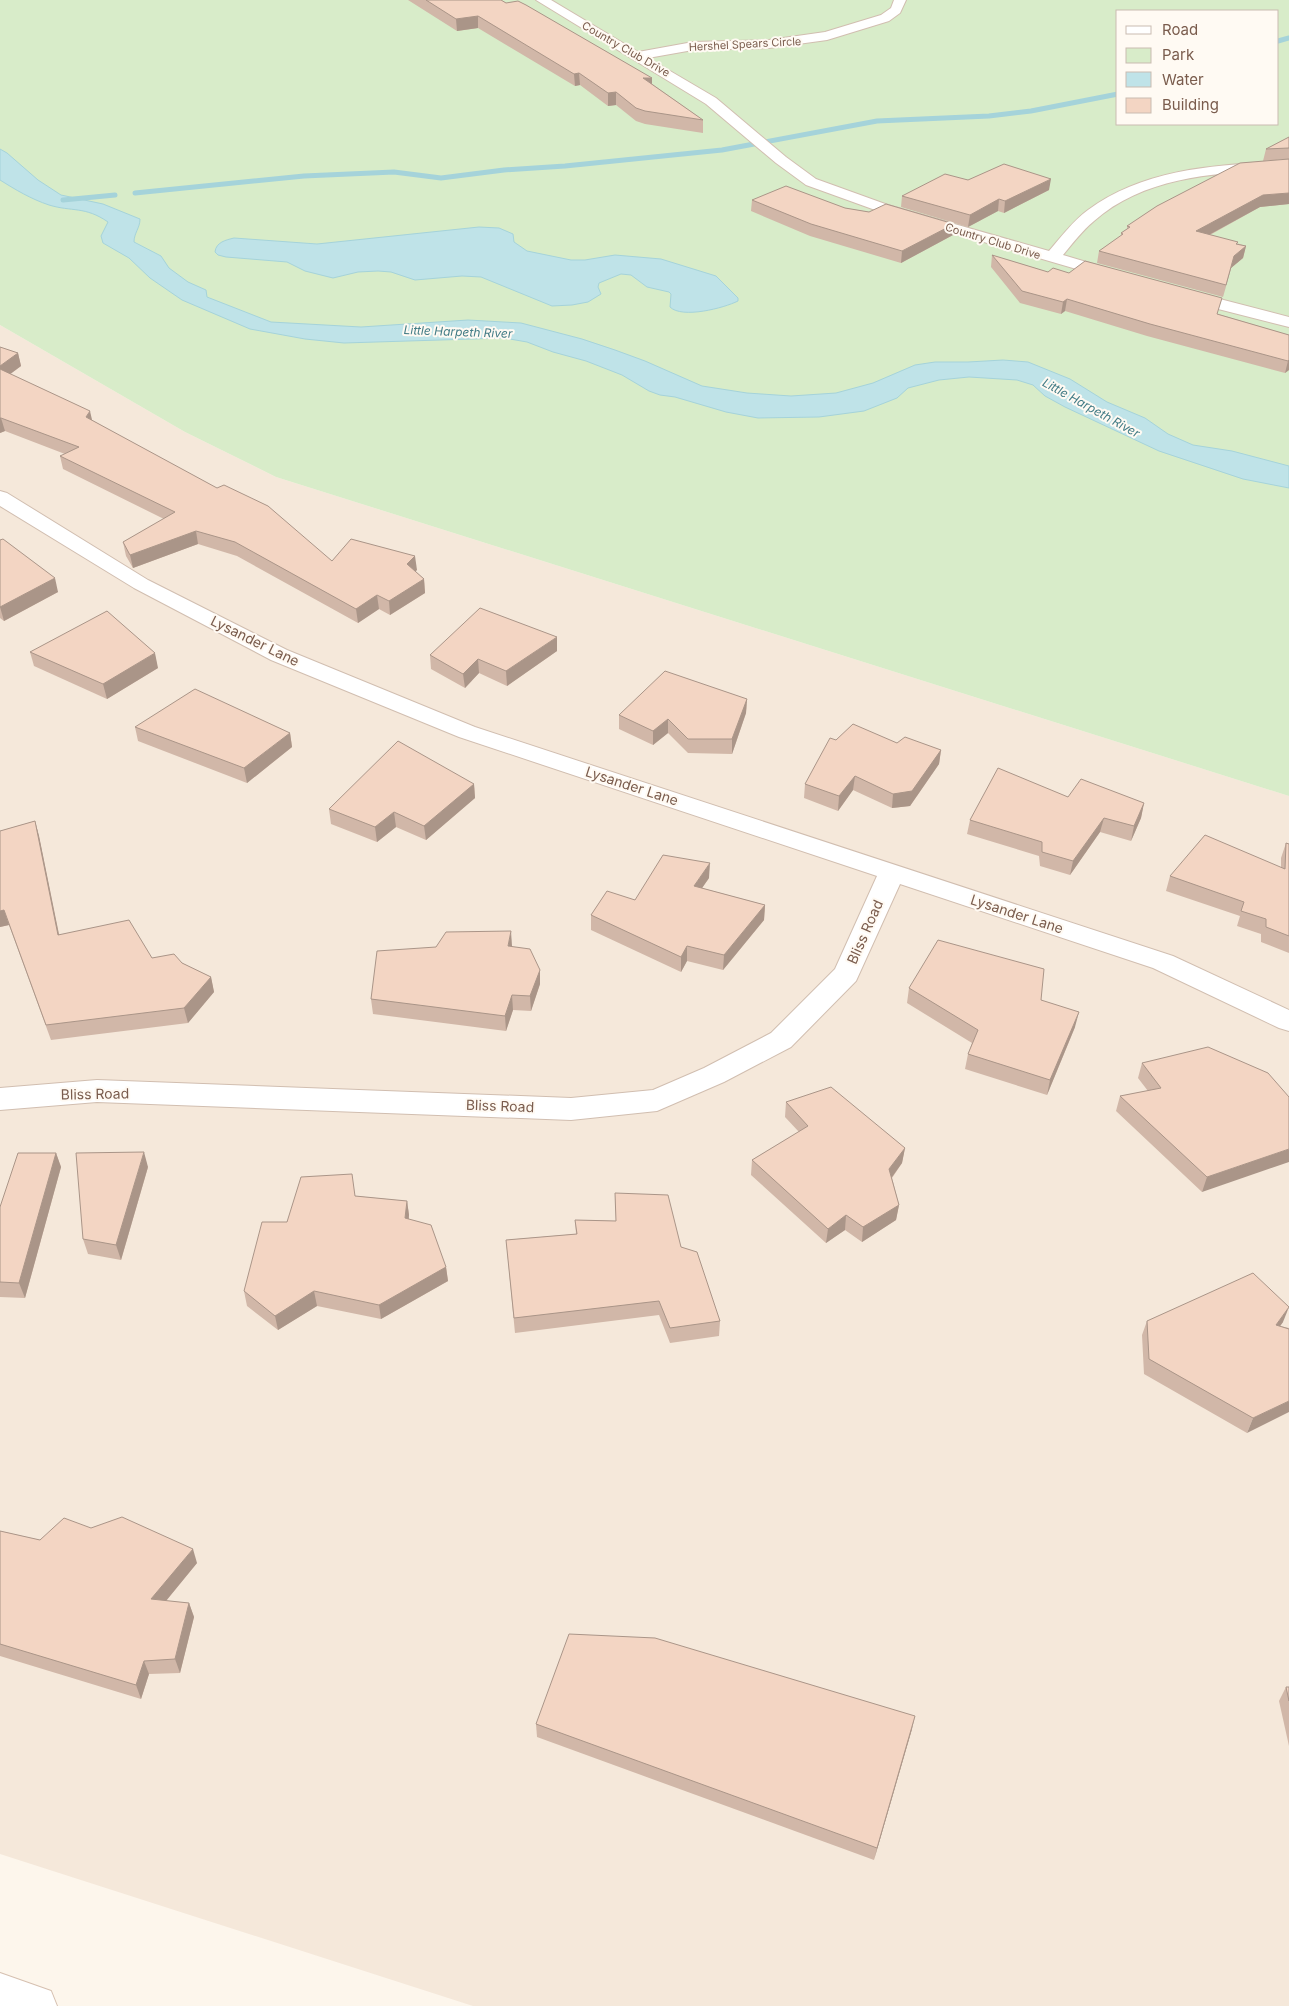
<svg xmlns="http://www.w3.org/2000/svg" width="1289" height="2006" font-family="Inter,sans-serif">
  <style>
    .residential { fill: #f5e8da }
    .green { fill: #d8ecc9; fill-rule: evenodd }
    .water { fill: #bfe3e8; stroke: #a5d3da }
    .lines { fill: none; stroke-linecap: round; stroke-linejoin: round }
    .stream { stroke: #a5d3da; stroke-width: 5 }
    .street-casing { stroke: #d1beb0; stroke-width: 2 }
    .secondary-casing { stroke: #d6c0b0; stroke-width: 2 }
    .street { fill: #fff; fill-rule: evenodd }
    .secondary { fill: #fff; fill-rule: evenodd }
    .wall { fill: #d1b7a8 }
    .shaded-wall { fill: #aa9588 }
    .building { fill: #f3d5c3; stroke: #aa9588 }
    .labels { text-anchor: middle; stroke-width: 4; stroke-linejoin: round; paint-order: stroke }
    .far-street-label { font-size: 11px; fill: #7a5c4d; stroke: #fffaf3 }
    .far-water-label { font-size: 12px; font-style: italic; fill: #437c86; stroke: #fffaf3 }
    .street-label { font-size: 14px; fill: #7a5c4d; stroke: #fffaf3 }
  </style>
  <rect width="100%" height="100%" fill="#fdf6ec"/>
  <!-- residential -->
  <path class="residential" d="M0 325 185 432 276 477 1289 796V2006H473L0 1854Z"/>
  <!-- green -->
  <path class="green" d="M0 0H1289V796L276 477 185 432 0 325ZM1118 11H1278V124H1118Z"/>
  <!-- water -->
  <g class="water">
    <path d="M0 149 7 153 38 180 61 195 103 204 140 219C140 228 134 233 134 242L161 256 169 268 188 282 206 290 207 297 271 322 361 327 468 320 521 323 582 339 615 350 645 361 702 386 747 393 791 396 836 393 873 383 915 365 935 362H968L1003 360 1028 362 1070 379 1107 402 1145 418 1168 434 1193 445 1232 451 1289 466V488L1243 479 1159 451 1065 407 1045 396 1033 385 1017 380 969 377 939 380 908 388 897 398 864 411 819 417 758 418 726 412 675 397 660 395 649 391 622 375 586 361 553 352 527 342 504 338 344 343 305 339 250 329 182 300 150 278 129 258 103 243 101 236 108 222C85 206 72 212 49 205 31 199 16 190 0 180Z"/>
    <path d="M479 227 499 228 513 234 514 242 527 251 571 260H585L615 255 661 259 716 276 738 298V301C724 308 682 319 670 307L671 294 669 292 647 287 631 275 621 274 599 283 598 287 601 294 588 302 572 305 552 306 481 277 462 276 415 280 391 272 378 271 358 272 333 278 305 271 287 262 226 257 218 255 215 252C216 242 226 240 234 238L317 244Z"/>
  </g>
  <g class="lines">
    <!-- stream -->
    <g class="stream">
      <path d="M1278 41 1289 38"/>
      <path d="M135 193 304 176 394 172 441 178 504 170 565 166 722 150 877 121 989 116 1031 111 1118 94"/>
      <path d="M63 200 115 195"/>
    </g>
    <!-- street casing -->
    <g class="street-casing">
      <g id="street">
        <path d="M536 0H551L638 52 693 42 769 40 825 32 881 15 891 8 894 0H906L900 13 889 21 827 40 769 48 693 50 648 58 716 98 786 157 816 179 888 205 1049 251C1061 237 1073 221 1088 210 1146 167 1220 165 1289 161V169C1222 173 1147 174 1094 221 1082 231 1073 243 1063 255L1120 272 1122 275 1120 278 1114 280 878 211 806 185 776 163 706 104Z"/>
        <path d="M1185 290 1289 317V327L1179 299 1177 295 1179 291Z"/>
        <path d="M0 491 7 493 148 580 287 650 475 727 1173 956 1289 1010V1031L1279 1028 1153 968 900 884 856 981 791 1047 724 1082 657 1111 571 1120 97 1102 0 1110V1088L97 1080 571 1098 653 1090 704 1068 771 1033 835 969 877 876 459 737 271 660 134 588 0 506Z"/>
      </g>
    </g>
    <!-- secondary casing -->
    <g class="secondary-casing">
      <path id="secondary" d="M0 1973 51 1991 57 2006H0Z"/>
    </g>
    <!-- street -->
    <use href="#street" class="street"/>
    <!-- secondary -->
    <use href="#secondary" class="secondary"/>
  </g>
  <!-- wall -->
  <g class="wall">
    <path d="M408 0H501L652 84 703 120V133L645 124 636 121 616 105 608 106 580 85 575 86 478 28 457 31Z"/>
    <path d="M1289 137V204L1260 207 1210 235 1246 246 1243 258 1231 268 1223 297 1097 263 1099 251 1121 236V233L1127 229V226L1289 159 1263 161 1266 149Z"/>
    <path d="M968 180 1049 190 1004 213 998 211 968 227 901 207 902 196Z"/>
    <path d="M752 200 845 208 869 212 953 235 901 263 810 236 751 211Z"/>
    <path d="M992 255 1048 272 1218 314 1289 335V370L1285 373 1147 336 1065 311 1061 314 1020 303 991 267Z"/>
    <path d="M0 347 18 353 21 366 10 374 92 420 332 561 417 570 415 571 424 579 425 593 390 615 379 609 358 623 237 556 198 544 133 568 126 556 123 542 164 519 63 469 60 456 65 454 5 431 0 433Z"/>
    <path d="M0 540 58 592 4 621 0 618Z"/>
    <path d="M557 651 507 686 479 673 465 688 431 669 430 655Z"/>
    <path d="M30 652 158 668 107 699 34 666Z"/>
    <path d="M747 699 746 713 732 754 688 753 668 733 653 745 619 729V715Z"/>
    <path d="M135 727 290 733 292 747 247 783 138 741Z"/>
    <path d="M836 740 897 743 941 750 939 764 910 806 892 808 853 790 838 811 804 798 805 784Z"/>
    <path d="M474 784 475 798 426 840 396 827 377 842 331 824 329 809Z"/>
    <path d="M1068 797 1144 803 1141 818 1131 841 1100 832 1070 875 1040 866 1039 856 967 834 970 820Z"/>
    <path d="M35 821 39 836 59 934 152 958 182 963 211 977 214 992 188 1023 51 1040 9 925 0 927V831Z"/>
    <path d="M1286 843 1289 844V953L1261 942V934L1237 926 1240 916 1166 891 1170 876 1281 867V858Z"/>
    <path d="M709 878 702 888 765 905 764 920 723 970 687 961 681 972 591 930V915L635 900Z"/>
    <path d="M512 946 540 970V984L531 1011 513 1010 506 1031 373 1014 371 999Z"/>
    <path d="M909 988 1041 1000 1075 1027 1047 1095 965 1069 968 1054 972 1043 907 1003Z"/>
    <path d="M1142 1063 1268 1073 1202 1192 1116 1111 1120 1096 1148 1091 1138 1078Z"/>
    <path d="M786 1102 905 1148 902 1163 892 1178 899 1205 896 1220 862 1242 845 1230 826 1243 751 1175 752 1160 799 1132 785 1117Z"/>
    <path d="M56 1153 61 1167 25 1298 0 1297V1207Z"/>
    <path d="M148 1167 121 1260 88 1254 83 1239Z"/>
    <path d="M615 1193 681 1247 720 1321 719 1336 670 1343 659 1315 515 1333 506 1240 576 1234 575 1220 616 1221Z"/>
    <path d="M355 1196 407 1201 409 1215V1219L446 1267 448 1281 381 1319 317 1306 278 1330 247 1306 244 1291 287 1222Z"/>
    <path d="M1147 1321 1283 1322 1280 1326 1289 1328 1247 1433 1144 1374 1142 1335Z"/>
    <path d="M91 1528 197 1563 166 1601 189 1603 194 1617 180 1673 149 1674 141 1699 0 1656V1531L40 1540Z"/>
    <path d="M1286 1687H1289V1746L1279 1701Z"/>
    <path d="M536 1724 912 1729 874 1860 537 1737Z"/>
  </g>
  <!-- shaded-wall -->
  <g class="shaded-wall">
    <path d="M478 16V28L457 31 456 19Z"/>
    <path d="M579 73 580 85 575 86 574 74Z"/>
    <path d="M643 78H652V90Z"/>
    <path d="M616 92V105L608 106V93Z"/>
    <path d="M1051 179 1049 190 1004 213 1005 201Z"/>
    <path d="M1289 193V204L1260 207 1194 243 1196 231 1263 195Z"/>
    <path d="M999 199 998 211 968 227 970 215Z"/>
    <path d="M954 224 953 235 901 263 902 251Z"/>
    <path d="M1246 246 1243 258 1231 268 1223 297 1234 256Z"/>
    <path d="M1067 299 1065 311 1061 314 1063 302Z"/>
    <path d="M18 353 21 366 1 381 0 377V366Z"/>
    <path d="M1289 360V370L1285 373 1288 361Z"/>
    <path d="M90 411 93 424 86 417Z"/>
    <path d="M0 418H1L5 431 0 433Z"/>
    <path d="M196 531 198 544 133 568 130 555Z"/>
    <path d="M415 556 417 570 408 578 407 564Z"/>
    <path d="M55 578 58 592 4 621 0 607Z"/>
    <path d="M424 579 425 593 390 615 389 601Z"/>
    <path d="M377 595 379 609 358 623 356 609Z"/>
    <path d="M557 637V651L507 686 506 671Z"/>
    <path d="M155 653 158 668 107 699 103 684Z"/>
    <path d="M478 659 479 673 465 688 463 674Z"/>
    <path d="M747 699 746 713 732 754V739Z"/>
    <path d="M668 719V733L653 745V731Z"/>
    <path d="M290 733 292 747 247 783 244 768Z"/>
    <path d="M941 750 939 764 910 806 892 808 893 794Z"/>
    <path d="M855 776 853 790 838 811 839 796Z"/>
    <path d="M474 784 475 798 426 840 424 826Z"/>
    <path d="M1144 803 1141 818 1131 841 1134 826Z"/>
    <path d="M394 812 396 827 377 842 375 827Z"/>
    <path d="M1104 818 1100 832 1070 875 1073 861Z"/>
    <path d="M35 821 39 836 62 950 58 935Z"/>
    <path d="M710 863 709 878 693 901 694 886Z"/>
    <path d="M765 905 764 920 723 970 724 955Z"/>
    <path d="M4 910 9 925 0 927V911Z"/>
    <path d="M511 931 512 946H508Z"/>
    <path d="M687 946V961L681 972V957Z"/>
    <path d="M540 970V984L531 1011 530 996Z"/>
    <path d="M211 977 214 992 188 1023 184 1008Z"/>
    <path d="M512 995 513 1010 506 1031 505 1016Z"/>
    <path d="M1079 1012 1075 1027 1047 1095 1050 1080Z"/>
    <path d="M905 1148 902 1163 887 1184 889 1169Z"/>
    <path d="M1289 1149V1162L1202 1192 1207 1177Z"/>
    <path d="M144 1152 148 1167 121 1260 116 1245Z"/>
    <path d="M56 1153 61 1167 25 1298 19 1283Z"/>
    <path d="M407 1201 409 1215 407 1233 405 1218Z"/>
    <path d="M899 1205 896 1220 862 1242 863 1227Z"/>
    <path d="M846 1215 845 1230 826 1243 828 1229Z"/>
    <path d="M446 1267 448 1281 381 1319 379 1305Z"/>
    <path d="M314 1291 317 1306 278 1330 275 1316Z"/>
    <path d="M1289 1307 1283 1322 1270 1340 1276 1325Z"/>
    <path d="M1289 1401V1412L1247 1433 1253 1418Z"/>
    <path d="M193 1549 197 1563 156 1613 151 1599Z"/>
    <path d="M189 1603 194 1617 180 1673 175 1659Z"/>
    <path d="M144 1661 149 1674 141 1699 136 1685Z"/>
    <path d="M915 1716 912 1729 874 1860 877 1848Z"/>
  </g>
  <!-- building -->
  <g class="building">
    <path d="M426 0H501L506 3 518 1 526 5 652 78H643L703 120 645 111 636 108 616 92 608 93 579 73 574 74 478 16 456 19Z"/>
    <path d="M1289 137V148L1266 149Z"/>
    <path d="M1289 159V193L1263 195 1196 231 1238 242 1236 244 1246 246 1234 256 1226 285 1099 251 1123 234 1121 233 1130 227 1127 226 1157 206 1240 163Z"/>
    <path d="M1004 164 1051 179 1005 201 999 199 970 215 902 196 945 174 968 180Z"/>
    <path d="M786 186 845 208 869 212 886 204 954 224 902 251 811 224 752 200Z"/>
    <path d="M992 255 1048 272 1053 268 1069 273 1085 261 1222 298 1217 314 1289 335V360L1288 361 1150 324 1067 299 1063 302 1022 291Z"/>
    <path d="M0 347 18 353 0 366Z"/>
    <path d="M0 369 90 411 86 417 217 488 224 485 268 506 332 561 351 539 415 556 407 564 424 579 389 601 377 595 356 609 235 542 196 531 130 555 123 542 175 512 60 456 79 447 1 418H0Z"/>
    <path d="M3 539 55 578 0 607V540Z"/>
    <path d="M480 608 557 637 506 671 478 659 463 674 430 655Z"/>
    <path d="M107 611 155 653 103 684 30 652Z"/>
    <path d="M665 671 747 699 732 739H688L668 719 653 731 619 715Z"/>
    <path d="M195 689 290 733 244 768 135 727Z"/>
    <path d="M853 724 897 743 905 737 941 750 912 791 893 794 855 776 839 796 805 784 830 738 836 740Z"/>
    <path d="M398 741 474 784 424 826 394 812 375 827 329 809Z"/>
    <path d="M998 768 1068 797 1081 779 1144 803 1134 826 1104 818 1073 861 1042 852V842L970 820Z"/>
    <path d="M35 821 58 935 129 920 152 958 174 954 182 963 211 977 184 1008 46 1025 4 910 0 911V831Z"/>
    <path d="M1205 835 1285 869 1286 843 1289 844V936L1266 927V919L1241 911 1244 902 1170 876Z"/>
    <path d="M663 855 710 863 694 886 765 905 724 955 687 946 681 957 591 915 607 891 635 900Z"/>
    <path d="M511 931 508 946 530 949 540 970 530 996 512 995 505 1016 371 999 377 951 436 947 446 932Z"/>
    <path d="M938 940 1044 969 1041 1000 1079 1012 1050 1080 968 1054 978 1030 909 988Z"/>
    <path d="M1208 1047 1268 1073 1289 1097V1149L1207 1177 1120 1096 1161 1088 1142 1063Z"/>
    <path d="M831 1087 905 1148 889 1169 899 1205 863 1227 846 1215 828 1229 752 1160 808 1126 786 1102Z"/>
    <path d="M144 1152 116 1245 83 1239 76 1153Z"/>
    <path d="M18 1153H56L19 1283 0 1282V1207Z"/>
    <path d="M352 1174 355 1196 407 1201 405 1218 431 1225 446 1267 379 1305 314 1291 275 1316 244 1291 262 1222H287L301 1177Z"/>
    <path d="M615 1193 668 1195 681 1247 697 1252 720 1321 670 1328 659 1301 514 1318 506 1240 577 1234 575 1220 616 1221Z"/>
    <path d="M1253 1273 1289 1307 1276 1325 1289 1329V1401L1253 1418 1149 1359 1147 1321Z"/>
    <path d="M122 1517 193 1549 151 1599 189 1603 175 1659 144 1661 136 1685 0 1644V1531L40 1540 64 1518 91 1528Z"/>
    <path d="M569 1634 655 1638 915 1716 877 1848 536 1724Z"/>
    <path d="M1286 1687H1289V1701Z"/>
  </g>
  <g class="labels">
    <!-- far-street labels -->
    <g class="far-street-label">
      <text transform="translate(745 44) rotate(-3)" y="4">Hershel Spears Circle</text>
      <text transform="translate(626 49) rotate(30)" y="4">Country Club Drive</text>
      <text transform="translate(993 241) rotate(17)" y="4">Country Club Drive</text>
    </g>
    <!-- far-water labels -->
    <g class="far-water-label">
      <text transform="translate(458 332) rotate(2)" y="4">Little Harpeth River</text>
      <text transform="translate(1091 408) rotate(29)" y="4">Little Harpeth River</text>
    </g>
    <!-- street labels -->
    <g class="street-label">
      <text transform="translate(255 641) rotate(26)" y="5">Lysander Lane</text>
      <text transform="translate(632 786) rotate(18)" y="5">Lysander Lane</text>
      <text transform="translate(1017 914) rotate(18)" y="5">Lysander Lane</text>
      <text transform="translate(865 932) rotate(-66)" y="5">Bliss Road</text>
      <text transform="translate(95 1094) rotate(-1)" y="5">Bliss Road</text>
      <text transform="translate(500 1106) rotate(2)" y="5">Bliss Road</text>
    </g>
  </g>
  <!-- legend -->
  <rect x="1116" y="10" width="162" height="115" fill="#fffaf3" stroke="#cabbb1"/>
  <rect x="1126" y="26" width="25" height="8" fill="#ffffff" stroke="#cabbb1"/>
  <text x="1162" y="35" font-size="15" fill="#7a5c4d">Road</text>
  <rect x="1126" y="48" width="25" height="15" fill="#d8ecc9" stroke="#cabbb1"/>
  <text x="1162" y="60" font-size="15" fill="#7a5c4d">Park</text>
  <rect x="1126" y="72" width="25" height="15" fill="#bfe3e8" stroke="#cabbb1"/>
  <text x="1162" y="85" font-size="15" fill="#7a5c4d">Water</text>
  <rect x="1126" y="98" width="25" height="15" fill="#f3d5c3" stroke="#cabbb1"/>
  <text x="1162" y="110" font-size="15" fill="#7a5c4d">Building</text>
</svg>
